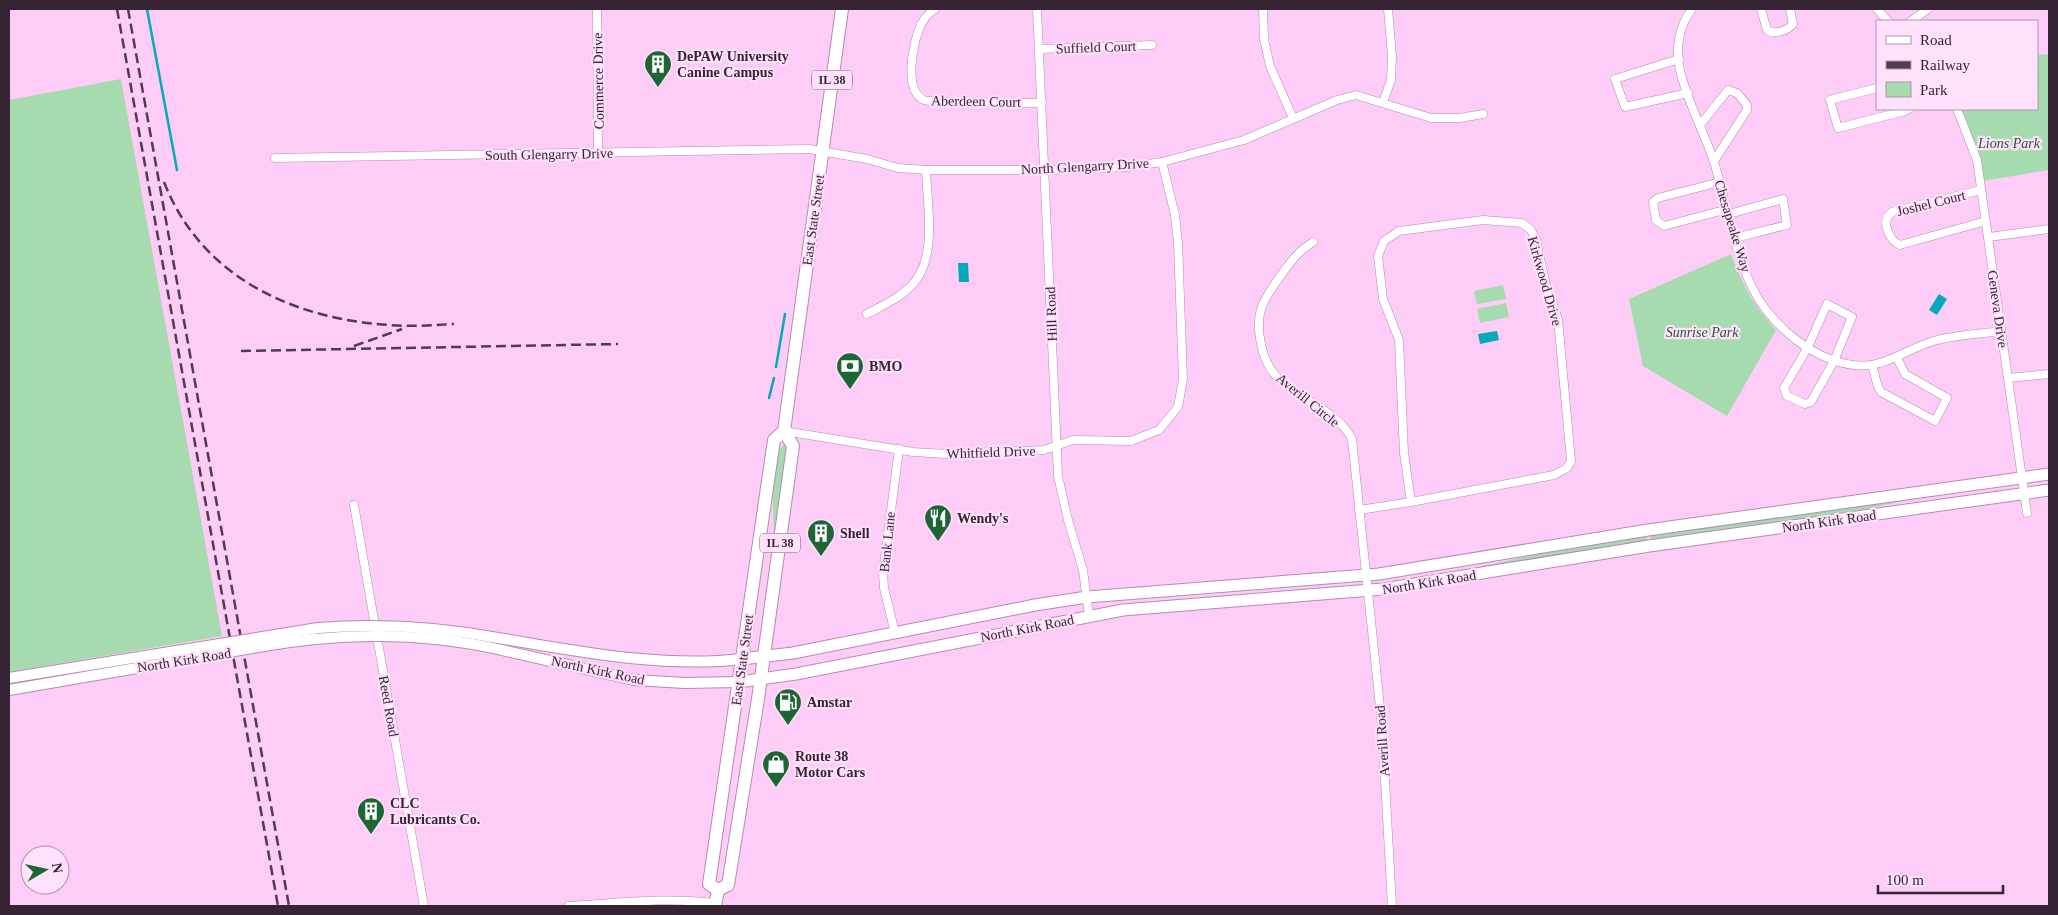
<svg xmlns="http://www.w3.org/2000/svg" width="2058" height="915" font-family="'Times New Roman',serif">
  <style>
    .green { fill: #a5dbaf }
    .water { fill: #05a9be }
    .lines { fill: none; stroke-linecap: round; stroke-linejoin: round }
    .stream { stroke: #05a9be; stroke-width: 2.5 }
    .minor-casing { stroke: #b689b2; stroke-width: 9 }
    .tertiary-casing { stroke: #b689b2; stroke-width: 12 }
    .secondary-casing { stroke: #b689b2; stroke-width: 13 }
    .primary-casing { stroke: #b689b2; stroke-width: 14 }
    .minor { stroke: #fff; stroke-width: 8 }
    .tertiary { stroke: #fff; stroke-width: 10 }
    .secondary { stroke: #fff; stroke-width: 11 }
    .primary { stroke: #fff; stroke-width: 12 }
    .rail { stroke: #513b4f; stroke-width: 2.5; stroke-dasharray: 10 5; stroke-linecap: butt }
    .tertiary-bridge-casing { stroke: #b689b2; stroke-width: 12; stroke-linecap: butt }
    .tertiary-bridge { stroke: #fff; stroke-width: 10 }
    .labels { text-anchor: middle; stroke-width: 4.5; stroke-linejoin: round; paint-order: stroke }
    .shield { fill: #ffe1fb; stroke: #725d70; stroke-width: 1 }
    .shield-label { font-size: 12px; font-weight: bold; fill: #362434 }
    .street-label { font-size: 14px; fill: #362434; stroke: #ffe1fb }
    .poi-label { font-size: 14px; font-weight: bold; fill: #362434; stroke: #ffe1fb; text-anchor: start }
    .park-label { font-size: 14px; font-style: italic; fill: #215730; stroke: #ffe1fb }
  </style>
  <rect width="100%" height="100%" fill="#fdcdf8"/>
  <!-- green -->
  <g class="green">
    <path d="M2049 54V170L1983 181 1974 141 1960 109H2037V55Z"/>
    <path d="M121 79 222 636 9 672V100Z"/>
    <path d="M1731 254C1743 286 1753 304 1776 330L1727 416 1643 366 1629 299Z"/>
    <path d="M1503 285 1506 299 1477 304 1474 291Z"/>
    <path d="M1506 303 1509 317 1480 323 1477 309Z"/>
    <path d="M783 445 787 446 774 541C774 518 768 462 783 445Z"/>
    <path d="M1932 495 1851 512 1651 541 1650 535Z"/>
    <path d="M1647 536V541L1465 570 1553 551Z"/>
  </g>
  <!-- water -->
  <g class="water">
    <path d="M958 263H968L969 282H959Z"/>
    <path d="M1939 294 1947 299 1937 315 1929 310Z"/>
    <path d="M1497 331 1499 340 1480 344 1478 334Z"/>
  </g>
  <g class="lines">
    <!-- stream -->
    <g class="stream">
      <path d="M147 9 177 170"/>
      <path d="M776 367 785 314"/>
      <path d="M769 398 774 378"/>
    </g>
    <!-- minor casing -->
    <g class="minor-casing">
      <g id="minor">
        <path d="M597 9 598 153"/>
        <path d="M935 9C929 13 923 19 920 27 913 43 903 91 924 100 927 101 932 101 935 102L1042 103"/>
        <path d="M1037 9 1058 476 1068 520 1083 570 1089 616"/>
        <path d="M1263 9 1264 39 1270 66 1293 118"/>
        <path d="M1692 9C1679 25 1675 50 1680 70 1687 102 1704 131 1714 162 1727 204 1733 250 1753 289 1768 319 1800 349 1833 360 1880 377 1897 351 1937 340 1958 335 1980 334 2001 331"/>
        <path d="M1761 9 1767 30C1775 35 1787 31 1793 24L1790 9"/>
        <path d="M1877 9 1888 21"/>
        <path d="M1911 21 1928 9"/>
        <path d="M1040 49 1152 45"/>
        <path d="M1679 59 1615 79 1625 107 1688 93"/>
        <path d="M1877 88 1830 100 1838 128 1905 111 1909 109"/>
        <path d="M1383 102 1391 80 1392 56 1388 9"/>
        <path d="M1957 109 1977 160 2027 513"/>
        <path d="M1700 125 1728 90 1737 93 1747 105V110L1714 161"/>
        <path d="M275 158 809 149 867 159 898 168 926 170H1046L1127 167 1162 162 1244 140 1337 100 1356 95 1431 118H1460L1483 114"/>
        <path d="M1720 182 1658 198 1653 202 1656 220 1664 226 1728 209"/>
        <path d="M1981 190 1892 212C1880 221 1889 240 1900 245L1986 221"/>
        <path d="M1729 214 1783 199 1787 225 1735 238"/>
        <path d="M1989 237 2049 229"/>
        <path d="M1313 242C1308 246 1302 249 1298 254 1289 263 1268 292 1263 304 1254 324 1261 360 1276 376 1298 399 1337 410 1352 439L1382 726 1392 906"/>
        <path d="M1827 304 1852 317 1834 361 1811 402 1805 404 1787 396 1784 388 1808 347Z"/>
        <path d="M867 314C883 305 900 298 912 285 938 258 927 204 926 170"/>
        <path d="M1872 365 1878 387 1881 392 1935 421 1947 398 1905 374 1897 358"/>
        <path d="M2008 378 2049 374"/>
        <path d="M784 431 913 452 947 454 1044 450 1073 440 1131 441 1159 430 1178 407 1183 379 1178 243 1175 215 1162 162"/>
        <path d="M354 505 424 906"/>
        <path d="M1359 510 1411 502 1404 453 1399 340 1383 299 1378 256 1384 241 1399 231 1483 220 1522 223 1531 230 1536 240 1546 285 1558 319 1571 461 1567 468 1554 475 1411 502"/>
        <path d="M895 633 884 588 883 572 899 449"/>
        <path d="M569 906C618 903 667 897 715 903"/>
      </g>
    </g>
    <!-- tertiary casing -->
    <g class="tertiary-casing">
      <g id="tertiary">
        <path d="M504 639C583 652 663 668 742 659"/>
        <path d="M502 650 634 680 685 683 739 682"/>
      </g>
    </g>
    <!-- secondary casing -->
    <g class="secondary-casing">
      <g id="secondary">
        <path d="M742 659 793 653 1035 605 1087 597 1379 574 1648 530 2049 474"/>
        <path d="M739 682 796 674 1123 610 1383 589 1649 546 2049 490"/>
      </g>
    </g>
    <!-- primary casing -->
    <g class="primary-casing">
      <g id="primary">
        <path d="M718 890 728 885 758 699 793 446 784 431 842 9"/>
        <path d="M718 890 709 884 774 440 784 431"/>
        <path d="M715 906 718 890"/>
      </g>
    </g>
    <!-- minor -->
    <use href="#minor" class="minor"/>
    <!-- tertiary -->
    <use href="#tertiary" class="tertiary"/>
    <!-- secondary -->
    <use href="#secondary" class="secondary"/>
    <!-- primary -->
    <use href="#primary" class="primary"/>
    <!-- rail -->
    <g class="rail">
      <path d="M117 9 278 906"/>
      <path d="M128 9 289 906"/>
      <path d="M164 182C201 277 293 319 389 325 411 327 433 325 454 324"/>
      <path d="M354 346 402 329"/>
      <path d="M241 351 618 344"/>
    </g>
    <!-- tertiary-bridge casing -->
    <g class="tertiary-bridge-casing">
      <g id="tertiary-bridge">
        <path d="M9 678 318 628C382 623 442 627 504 639"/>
        <path d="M9 690C71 679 133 669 195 658 235 651 275 643 315 639 377 633 441 636 502 650"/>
      </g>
    </g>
    <!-- tertiary-bridge -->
    <use href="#tertiary-bridge" class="tertiary-bridge"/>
  </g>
  <!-- icons -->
  <defs>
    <g id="building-pin" transform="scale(1.4375)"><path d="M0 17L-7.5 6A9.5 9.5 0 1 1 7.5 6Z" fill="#1d6634" stroke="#ffe1fb"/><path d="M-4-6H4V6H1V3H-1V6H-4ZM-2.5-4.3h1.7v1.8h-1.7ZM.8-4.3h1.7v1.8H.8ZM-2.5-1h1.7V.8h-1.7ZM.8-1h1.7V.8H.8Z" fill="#fff"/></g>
    <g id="bank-pin" transform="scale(1.4375)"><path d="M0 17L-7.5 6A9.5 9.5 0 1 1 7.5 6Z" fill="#1d6634" stroke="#ffe1fb"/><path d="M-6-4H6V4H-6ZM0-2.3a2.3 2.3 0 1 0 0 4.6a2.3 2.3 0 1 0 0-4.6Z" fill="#fff"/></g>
    <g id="restaurant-pin" transform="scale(1.4375)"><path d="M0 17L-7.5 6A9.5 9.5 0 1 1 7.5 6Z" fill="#1d6634" stroke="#ffe1fb"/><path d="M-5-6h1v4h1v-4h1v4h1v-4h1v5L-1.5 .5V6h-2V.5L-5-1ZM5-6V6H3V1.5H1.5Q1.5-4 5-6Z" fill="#fff"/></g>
    <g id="fuel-pin" transform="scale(1.4375)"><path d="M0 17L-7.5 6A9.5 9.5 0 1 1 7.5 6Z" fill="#1d6634" stroke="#ffe1fb"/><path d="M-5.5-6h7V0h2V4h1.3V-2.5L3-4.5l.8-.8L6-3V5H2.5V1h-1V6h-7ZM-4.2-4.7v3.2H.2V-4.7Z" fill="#fff"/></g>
    <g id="shop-pin" transform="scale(1.4375)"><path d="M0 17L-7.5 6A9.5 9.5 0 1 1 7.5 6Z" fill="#1d6634" stroke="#ffe1fb"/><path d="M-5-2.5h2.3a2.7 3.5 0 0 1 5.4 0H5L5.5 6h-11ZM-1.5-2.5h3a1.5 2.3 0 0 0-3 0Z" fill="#fff"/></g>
  </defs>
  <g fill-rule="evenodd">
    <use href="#building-pin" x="658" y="64"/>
    <use href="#bank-pin" x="850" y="366"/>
    <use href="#restaurant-pin" x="938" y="518"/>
    <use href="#building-pin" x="821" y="533"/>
    <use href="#fuel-pin" x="788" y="702"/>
    <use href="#shop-pin" x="776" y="764"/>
    <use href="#building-pin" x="371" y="811"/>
  </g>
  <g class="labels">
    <!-- shield labels -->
    <g class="shield">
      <rect x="812" y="70.5" width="40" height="19" rx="4"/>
      <rect x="760" y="533.5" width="40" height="19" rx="4"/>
    </g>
    <g class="shield-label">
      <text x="832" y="84">IL 38</text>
      <text x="780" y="547">IL 38</text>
    </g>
    <!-- street labels -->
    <g class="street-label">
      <text transform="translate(1096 47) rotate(-2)" y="5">Suffield Court</text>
      <text transform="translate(598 81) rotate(-91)" y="5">Commerce Drive</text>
      <text transform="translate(976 101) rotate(1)" y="5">Aberdeen Court</text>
      <text transform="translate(549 154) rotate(-1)" y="5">South Glengarry Drive</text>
      <text transform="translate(1085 166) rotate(-3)" y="5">North Glengarry Drive</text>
      <text transform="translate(1931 203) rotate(-14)" y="5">Joshel Court</text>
      <text transform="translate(813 220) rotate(-82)" y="5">East State Street</text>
      <text transform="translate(1733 226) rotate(73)" y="5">Chesapeake Way</text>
      <text transform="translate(1545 281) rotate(74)" y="5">Kirkwood Drive</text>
      <text transform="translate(1998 309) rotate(82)" y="5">Geneva Drive</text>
      <text transform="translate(1051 314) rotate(-92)" y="5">Hill Road</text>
      <text transform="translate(1308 400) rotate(39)" y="5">Averill Circle</text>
      <text transform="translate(991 452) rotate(-2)" y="5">Whitfield Drive</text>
      <text transform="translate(1829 521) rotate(-8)" y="5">North Kirk Road</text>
      <text transform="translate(887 542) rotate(-84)" y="5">Bank Lane</text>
      <text transform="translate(1429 582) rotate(-9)" y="5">North Kirk Road</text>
      <text transform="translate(1027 628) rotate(-11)" y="5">North Kirk Road</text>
      <text transform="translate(184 660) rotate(-9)" y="5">North Kirk Road</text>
      <text transform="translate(742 660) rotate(-82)" y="5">East State Street</text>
      <text transform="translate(598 670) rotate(12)" y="5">North Kirk Road</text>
      <text transform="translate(389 706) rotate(80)" y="5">Reed Road</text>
      <text transform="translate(1382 741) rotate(-94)" y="5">Averill Road</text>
    </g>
    <!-- poi labels -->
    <g class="poi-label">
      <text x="677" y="61">DePAW University<tspan x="677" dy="16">Canine Campus</tspan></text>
      <text x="869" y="371">BMO</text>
      <text x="957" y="523">Wendy's</text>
      <text x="840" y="538">Shell</text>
      <text x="807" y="707">Amstar</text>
      <text x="795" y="761">Route 38<tspan x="795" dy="16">Motor Cars</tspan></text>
      <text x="390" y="808">CLC<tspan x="390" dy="16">Lubricants Co.</tspan></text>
    </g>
    <!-- park labels -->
    <g class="park-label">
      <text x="2009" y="148">Lions Park</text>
      <text x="1702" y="337">Sunrise Park</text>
    </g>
  </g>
  <!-- border -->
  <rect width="2058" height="915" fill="none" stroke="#362434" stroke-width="20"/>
  <!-- legend -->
  <rect x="1876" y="20" width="162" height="90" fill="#ffe1fb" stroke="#af95ab"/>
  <rect x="1886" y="36" width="25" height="8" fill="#ffffff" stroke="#af95ab"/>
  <text x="1920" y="45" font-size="15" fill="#362434">Road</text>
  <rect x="1886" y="61" width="25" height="8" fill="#513b4f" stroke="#af95ab"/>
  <text x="1920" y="70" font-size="15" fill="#362434">Railway</text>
  <rect x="1886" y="82" width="25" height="15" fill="#a5dbaf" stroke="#af95ab"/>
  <text x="1920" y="95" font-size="15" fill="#362434">Park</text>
  <!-- north arrow -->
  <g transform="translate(45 870) rotate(81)"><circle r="24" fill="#ffe1fb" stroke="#af95ab"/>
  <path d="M0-4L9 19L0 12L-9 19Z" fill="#1d6634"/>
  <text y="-8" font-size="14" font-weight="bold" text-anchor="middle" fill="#362434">N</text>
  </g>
  <!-- scale -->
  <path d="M1878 885v8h125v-8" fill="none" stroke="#362434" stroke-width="2.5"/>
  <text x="1886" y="885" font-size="15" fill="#362434" stroke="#ffe1fb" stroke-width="4" paint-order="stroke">100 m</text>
</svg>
